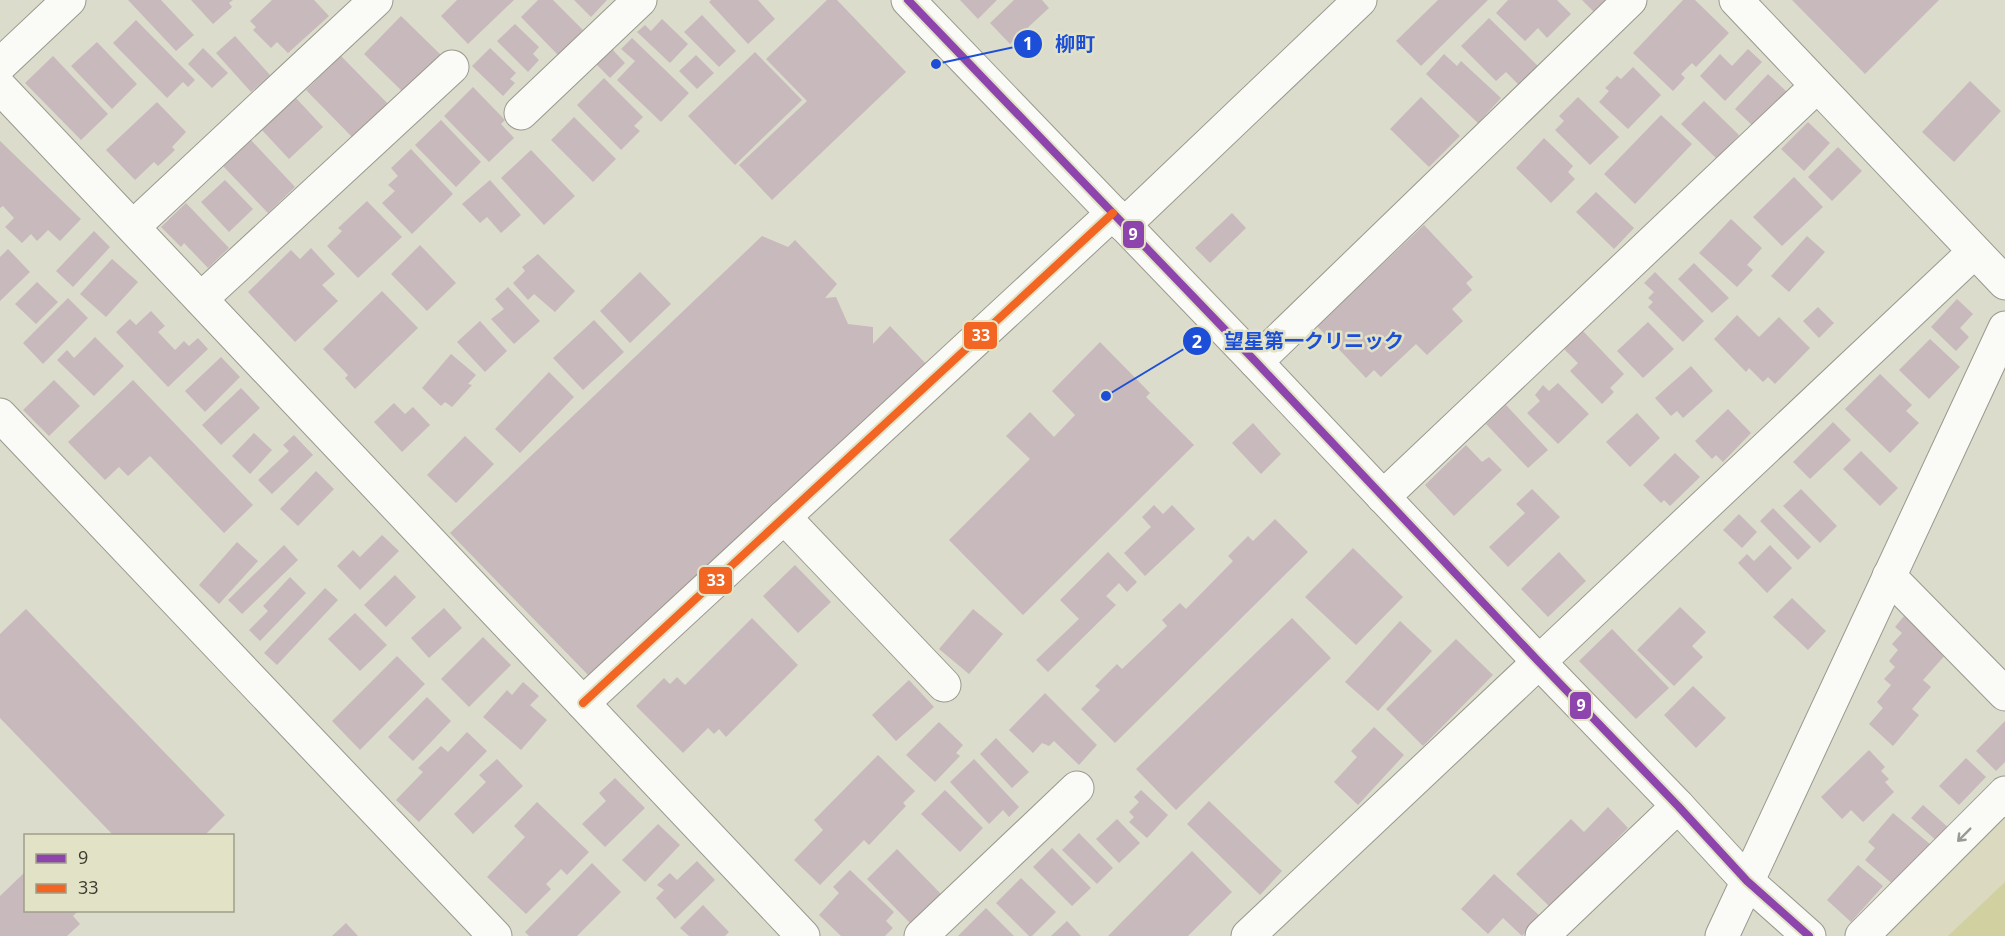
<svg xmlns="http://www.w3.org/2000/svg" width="2005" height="936" font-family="'Open Sans','Noto Sans JP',sans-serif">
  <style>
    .built { fill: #dbdac0 }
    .green { fill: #d1d0a0 }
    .building { fill: #c7b9bc }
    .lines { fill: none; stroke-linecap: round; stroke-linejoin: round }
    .minor-casing { stroke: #99998e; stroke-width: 35 }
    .minor { stroke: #fafaf7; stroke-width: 33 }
    .bus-1-casing { stroke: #e2e2c6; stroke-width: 12 }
    .bus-2-casing { stroke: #e2e2c6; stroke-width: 12 }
    .bus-1 { stroke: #8e44ad; stroke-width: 8 }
    .bus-2 { stroke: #f26522; stroke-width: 8 }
    .oneway { stroke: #9a9a94 }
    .leader { fill: none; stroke: #1d4ed8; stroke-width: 2 }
    .callout-dot { fill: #1d4ed8; stroke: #e2e2c6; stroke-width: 2 }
    .mark-label { font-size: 18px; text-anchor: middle; font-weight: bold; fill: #fff }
    .callout-label { font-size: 20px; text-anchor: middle; font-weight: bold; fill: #1d4ed8; stroke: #e2e2c6; stroke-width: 5; stroke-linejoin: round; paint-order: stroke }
    .line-badge { stroke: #e2e2c6; stroke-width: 2 }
    .badge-label { font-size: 16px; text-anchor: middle; font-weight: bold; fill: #fff }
  </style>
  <rect width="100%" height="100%" fill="#dcdccc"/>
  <!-- built -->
  <path class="built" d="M2005 805V936H1872Z"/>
  <!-- green -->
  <path class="green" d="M2005 882V936H1948Z"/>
  <!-- building -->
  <g class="building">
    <path d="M128 0H161L194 35 176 51Z"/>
    <path d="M191 0H233L229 3 232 7 213 24Z"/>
    <path d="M272 0H314L329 16 288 53 277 42 271 48 253 30 256 27 250 21Z"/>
    <path d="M457 0H514L468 44 441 16Z"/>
    <path d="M538 0H553L583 30 558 55 521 17Z"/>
    <path d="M574 0H607L591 17Z"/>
    <path d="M711 0H758L775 19 748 44 709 2Z"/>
    <path d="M827 0H837L906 72 772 200 739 165 807 101 766 59Z"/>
    <path d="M960 0H997L978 19Z"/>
    <path d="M1014 0H1042L1049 8 1010 44 990 23Z"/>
    <path d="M1438 0H1488L1421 66 1396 41Z"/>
    <path d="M1508 0H1557L1571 14 1547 38 1538 28 1525 41 1496 13Z"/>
    <path d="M1582 0H1608L1595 13Z"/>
    <path d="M1683 0H1695L1729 33 1696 67 1692 63 1681 74 1685 78 1673 91 1633 53Z"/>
    <path d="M1792 0H1939L1865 74Z"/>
    <path d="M702 15 736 51 719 67 684 32Z"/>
    <path d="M401 16 441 55 404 93 364 54Z"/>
    <path d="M1489 18 1538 66 1519 85 1506 72 1496 81 1461 46Z"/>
    <path d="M662 19 688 44 670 63 637 32 645 25 651 31Z"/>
    <path d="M136 20 195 80 188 87 183 82 167 98 113 43Z"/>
    <path d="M515 24 539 47 533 54 539 60 528 72 497 41Z"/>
    <path d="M235 36 270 75 251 92 216 53Z"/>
    <path d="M632 38 689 93 661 122 617 80 635 61 621 49Z"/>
    <path d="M97 42 137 84 112 109 71 66Z"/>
    <path d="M203 48 228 73 212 88 188 64Z"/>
    <path d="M490 48 516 73 510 79 515 83 503 96 472 66Z"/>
    <path d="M612 49 625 63 610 78 596 64Z"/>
    <path d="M1748 49 1762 62 1725 101 1700 76 1720 54 1732 66Z"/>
    <path d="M755 52 802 100 735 165 688 116Z"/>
    <path d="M1444 54 1457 66 1461 61 1501 98 1478 123 1426 74Z"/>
    <path d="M696 55 714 73 697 89 679 71Z"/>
    <path d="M53 56 108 114 81 140 25 83Z"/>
    <path d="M341 56 389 105 354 139 306 90Z"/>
    <path d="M1633 67 1661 95 1628 129 1599 102 1609 91 1605 88 1617 76 1621 79Z"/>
    <path d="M1768 74 1787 92 1754 127 1735 109Z"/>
    <path d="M604 78 643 117 634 126 640 131 621 150 577 105Z"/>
    <path d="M1970 81 2001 111 1954 162 1922 132Z"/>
    <path d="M473 87 505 120 501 124 514 138 489 162 444 116Z"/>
    <path d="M294 96 323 127 289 159 260 128Z"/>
    <path d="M1421 97 1460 136 1429 167 1390 129Z"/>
    <path d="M1578 97 1619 137 1590 165 1555 130 1564 121 1559 116Z"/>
    <path d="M1704 101 1739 135 1717 159 1681 124Z"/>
    <path d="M157 102 186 132 172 147 175 150 158 166 154 162 135 180 106 150Z"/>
    <path d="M1661 115 1692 144 1635 204 1604 174Z"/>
    <path d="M574 117 616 159 593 182 551 140Z"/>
    <path d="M441 120 481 162 456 187 415 145Z"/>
    <path d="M1808 122 1830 143 1804 171 1781 149Z"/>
    <path d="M249 138 295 187 268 213 222 165Z"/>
    <path d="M1544 138 1573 166 1568 172 1575 179 1551 203 1516 168Z"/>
    <path d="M0 141 81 219 60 241 48 230 37 241 31 234 22 243 5 227 14 218 3 206 0 208Z"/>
    <path d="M1838 147 1862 171 1832 201 1808 177Z"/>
    <path d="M411 149 453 194 412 234 382 203 395 191 388 185 398 176 391 168Z"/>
    <path d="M531 150 575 196 544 225 501 178Z"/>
    <path d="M1794 177 1823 207 1782 246 1753 217Z"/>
    <path d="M225 180 253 209 229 232 201 202Z"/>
    <path d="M490 180 521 215 501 233 487 217 480 223 462 204Z"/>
    <path d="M1596 192 1634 228 1614 249 1576 212Z"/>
    <path d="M367 201 402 237 358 278 327 246 342 231 338 228Z"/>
    <path d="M186 203 229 248 208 268 184 243 181 247 161 227Z"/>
    <path d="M1232 213 1246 228 1210 263 1195 248Z"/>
    <path d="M1731 219 1762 248 1747 265 1753 270 1737 287 1699 253Z"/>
    <path d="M1424 225 1473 277 1466 283 1472 290 1452 309 1463 321 1427 355 1416 344 1381 377 1374 370 1366 378 1317 326Z"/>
    <path d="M94 231 110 247 73 287 56 271Z"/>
    <path d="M762 236 788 247 795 240 837 284 825 298 836 297 848 324 873 327V344L890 326 927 365 592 679 450 533Z"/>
    <path d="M1807 236 1825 252 1789 292 1771 276Z"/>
    <path d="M420 245 456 283 427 311 391 274Z"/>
    <path d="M311 248 335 274 322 285 338 301 295 342 248 292 291 250 300 259Z"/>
    <path d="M8 249 30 272 0 301V257Z"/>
    <path d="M538 254 575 291 555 312 534 294 528 300 513 283 525 271 522 267Z"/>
    <path d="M112 259 138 282 106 317 80 294Z"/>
    <path d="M1694 263 1729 298 1712 313 1678 279Z"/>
    <path d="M640 272 671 304 630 343 600 311Z"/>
    <path d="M1655 272 1704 321 1683 342 1648 307 1653 302 1648 298 1654 292 1644 283Z"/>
    <path d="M37 282 58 302 36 324 15 304Z"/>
    <path d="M508 287 540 321 514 344 491 319 504 309 495 299Z"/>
    <path d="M382 291 418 328 355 389 345 378 348 375 323 349Z"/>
    <path d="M68 298 88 318 43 364 23 343Z"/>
    <path d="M1957 299 1973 314 1960 328 1969 337 1956 351 1931 327Z"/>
    <path d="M1818 307 1834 323 1819 338 1803 321Z"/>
    <path d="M151 311 165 326 158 332 175 350 184 341 189 346 198 338 208 349 168 387 116 332 130 319 136 325Z"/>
    <path d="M1737 315 1759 337 1779 317 1810 348 1775 384 1768 377 1763 382 1749 368 1746 372 1714 339Z"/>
    <path d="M594 320 624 352 583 390 553 358Z"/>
    <path d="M480 321 507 351 485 372 457 342Z"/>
    <path d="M1648 322 1674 349 1643 378 1617 351Z"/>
    <path d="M1583 331 1624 374 1610 388 1614 392 1602 404 1570 371 1578 363 1564 349Z"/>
    <path d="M95 337 124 366 94 396 57 360 67 350 74 358Z"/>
    <path d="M1930 339 1960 367 1929 399 1899 370Z"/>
    <path d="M1100 342 1150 393 1146 397 1194 445 1023 615 949 540 1030 459 1006 436 1030 412 1054 437 1075 415 1052 391Z"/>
    <path d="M451 354 476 375 468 384 472 385 452 407 445 402 441 406 422 388Z"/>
    <path d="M221 357 240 377 205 412 185 391Z"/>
    <path d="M1691 366 1713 391 1683 418 1677 411 1671 416 1655 398Z"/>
    <path d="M549 372 574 397 520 453 495 429Z"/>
    <path d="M1880 374 1912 405 1906 411 1919 423 1890 453 1845 409Z"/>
    <path d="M54 380 80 406 49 436 23 410Z"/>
    <path d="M133 380 253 505 224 533 150 456 128 476 119 467 105 480 68 442Z"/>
    <path d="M1558 383 1589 414 1558 444 1527 413 1540 401 1535 395 1543 385 1549 391Z"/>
    <path d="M241 388 260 408 221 445 202 425Z"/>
    <path d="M394 403 405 414 413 407 430 425 402 452 374 422Z"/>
    <path d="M1506 405 1548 450 1528 468 1486 424Z"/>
    <path d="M1728 409 1751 433 1723 462 1716 455 1712 459 1695 441Z"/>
    <path d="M1637 413 1660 438 1630 467 1606 442Z"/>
    <path d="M1833 422 1851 440 1810 479 1793 462Z"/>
    <path d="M1253 423 1281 454 1261 474 1232 443Z"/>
    <path d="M254 433 272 450 250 474 232 456Z"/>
    <path d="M294 435 313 455 272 494 258 480 289 451 283 445Z"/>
    <path d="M465 436 494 464 456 503 427 475Z"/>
    <path d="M1466 445 1482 462 1489 457 1502 470 1454 516 1425 485Z"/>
    <path d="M1861 451 1898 488 1880 506 1843 469Z"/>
    <path d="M1675 453 1700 477 1670 506 1664 500 1661 503 1643 485Z"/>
    <path d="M316 471 334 489 298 526 280 509Z"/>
    <path d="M1532 489 1560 517 1508 567 1489 547 1525 513 1516 504Z"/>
    <path d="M1801 489 1837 526 1820 543 1783 506Z"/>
    <path d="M1154 505 1163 514 1172 505 1195 529 1145 576 1124 553 1151 527 1142 517Z"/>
    <path d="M1773 508 1811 547 1798 560 1760 521Z"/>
    <path d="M1739 514 1757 532 1742 548 1723 530Z"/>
    <path d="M1275 519 1308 552 1115 743 1081 709 1100 690 1095 686 1117 664 1122 669 1167 626 1162 620 1180 603 1186 609 1233 561 1228 556 1248 536 1253 541Z"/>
    <path d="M382 535 399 551 360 590 337 566 353 550 360 557Z"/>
    <path d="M237 542 258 561 219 604 199 585Z"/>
    <path d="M284 545 298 560 242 614 228 600Z"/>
    <path d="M1770 545 1792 568 1767 593 1738 563 1747 554 1754 561Z"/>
    <path d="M1353 548 1403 597 1356 645 1305 597Z"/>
    <path d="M1108 552 1137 582 1127 592 1119 583 1106 596 1116 605 1048 672 1036 660 1079 619 1060 600Z"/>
    <path d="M1559 552 1586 581 1548 617 1521 589Z"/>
    <path d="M795 565 831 602 798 633 763 596Z"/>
    <path d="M395 575 416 597 386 627 364 605Z"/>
    <path d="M290 577 306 593 260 641 249 630 268 611 263 606Z"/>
    <path d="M325 588 338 600 277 665 264 653Z"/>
    <path d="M1792 598 1826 631 1808 650 1773 617Z"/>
    <path d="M1680 607 1706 632 1692 646 1703 657 1674 686 1637 650Z"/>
    <path d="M444 608 462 628 429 658 411 638Z"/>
    <path d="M26 609 225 815 204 836H114L0 718V634Z"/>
    <path d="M973 609 1003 634 969 674 939 649Z"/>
    <path d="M355 613 387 645 360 671 328 639Z"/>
    <path d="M1904 616 1947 653 1923 680 1931 687 1912 709 1919 715 1893 746 1869 724 1883 708 1877 702 1891 685 1884 679 1895 667 1889 661 1898 650 1892 644 1902 633 1895 627Z"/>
    <path d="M752 618 798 665 726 737 719 729 714 734 708 728 683 753 636 706 664 678 670 684 677 677 685 685Z"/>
    <path d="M1292 618 1331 658 1176 810 1136 769Z"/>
    <path d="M1400 621 1432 651 1378 711 1345 682Z"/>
    <path d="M1612 629 1669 688 1636 719 1579 661Z"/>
    <path d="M483 637 511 665 469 707 441 679Z"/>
    <path d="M1456 639 1493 675 1423 746 1386 709Z"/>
    <path d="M397 656 425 684 360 750 332 721Z"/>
    <path d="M909 680 934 707 896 741 872 715Z"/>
    <path d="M523 682 539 696 530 705 547 720 521 750 483 717 507 690 512 695Z"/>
    <path d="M1693 686 1726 718 1696 748 1664 715Z"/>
    <path d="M1045 693 1097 745 1079 765 1054 741 1049 746 1042 743 1033 753 1009 730Z"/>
    <path d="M427 697 451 721 413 761 388 737Z"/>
    <path d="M2005 721V762L1996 771 1976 751Z"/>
    <path d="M939 722 963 745 956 753 960 756 935 782 906 755Z"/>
    <path d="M1374 727 1404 755 1358 805 1334 782 1357 757 1351 751Z"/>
    <path d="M467 732 487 751 419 822 396 800 423 772 418 768 441 746 448 752Z"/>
    <path d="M996 738 1029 772 1012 788 980 754Z"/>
    <path d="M1869 750 1885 767 1881 771 1889 779 1885 782 1894 792 1863 822 1851 810 1842 819 1821 797Z"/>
    <path d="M878 755 915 791 903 803 906 806 869 845 864 840 820 885 794 860 823 830 814 820Z"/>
    <path d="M1966 758 1986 777 1959 805 1939 786Z"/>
    <path d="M497 759 523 786 473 834 454 814 486 782 479 775Z"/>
    <path d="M974 759 1019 807 1009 817 1003 810 989 824 950 782Z"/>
    <path d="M615 778 645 808 605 847 582 824 606 801 599 793Z"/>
    <path d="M945 790 983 828 960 852 921 814Z"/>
    <path d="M1141 790 1168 815 1147 838 1129 822 1134 817 1129 812 1139 802 1134 797Z"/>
    <path d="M1209 801 1282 871 1260 895 1187 824Z"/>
    <path d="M537 802 589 852 567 875 561 869 546 884 551 889 526 914 487 877 525 837 514 826Z"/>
    <path d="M1923 805 1950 829 1938 842 1911 818Z"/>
    <path d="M1608 807 1628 828 1550 907 1516 874 1571 819 1584 832Z"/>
    <path d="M1893 813 1931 845 1895 886 1865 860 1875 848 1868 842Z"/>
    <path d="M1117 819 1140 843 1119 863 1096 839Z"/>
    <path d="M658 824 680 845 645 882 622 860Z"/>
    <path d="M1079 833 1113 868 1097 884 1062 850Z"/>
    <path d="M1052 848 1091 888 1072 906 1033 867Z"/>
    <path d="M897 849 941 894 911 924 867 879Z"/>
    <path d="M1192 851 1232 892 1188 936H1108Z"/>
    <path d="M697 861 715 880 675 919 656 898 664 890 657 885 670 873 677 880Z"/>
    <path d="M592 863 621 892 577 936H529L525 932Z"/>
    <path d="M1858 865 1883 886 1851 922 1827 900Z"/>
    <path d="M850 870 894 912 886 921 893 928 885 936H841L819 915 839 893 833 887Z"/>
    <path d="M26 871V910H79L73 916 80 924 67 936H0V896Z"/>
    <path d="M1494 874 1540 916 1522 936 1503 918 1488 934 1461 909Z"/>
    <path d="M1021 878 1056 912 1032 936H1029L996 903Z"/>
    <path d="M703 905 729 932 725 936H689L680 928Z"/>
    <path d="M986 908 1014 936H958Z"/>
    <path d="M1067 921 1081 936H1051Z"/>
    <path d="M346 923 358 936H332Z"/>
  </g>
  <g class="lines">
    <!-- minor casing -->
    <g class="minor-casing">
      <g id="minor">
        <path d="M908 0 1256 362 1539 662 1678 806 1747 881 1809 936"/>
        <path d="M1736 0 2005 283"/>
        <path d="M0 65 69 0"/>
        <path d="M0 87 803 936"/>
        <path d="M521 113 640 0"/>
        <path d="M1124 225 1360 0"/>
        <path d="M133 227 376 0"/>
        <path d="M201 299 452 67"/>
        <path d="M1256 362 1630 0"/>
        <path d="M0 415 495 936"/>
        <path d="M1383 497 1817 86"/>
        <path d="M784 517 944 685"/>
        <path d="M1889 576 2005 694"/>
        <path d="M583 703 1113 213"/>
        <path d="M921 936 1077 788"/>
        <path d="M1248 936 1974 252"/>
        <path d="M1542 936 1678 806"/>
        <path d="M1722 936 2005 328"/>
        <path d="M1862 936 2005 793"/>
      </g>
    </g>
    <!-- minor -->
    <use href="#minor" class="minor"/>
    <!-- bus-1 casing -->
    <g class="bus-1-casing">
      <path id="bus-1" d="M908 0 1256 362 1539 662 1678 806 1747 881 1809 936"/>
    </g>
    <!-- bus-2 casing -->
    <g class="bus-2-casing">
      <path id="bus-2" d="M583 703 1113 213"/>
    </g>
    <!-- bus-1 -->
    <use href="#bus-1" class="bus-1"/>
    <!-- bus-2 -->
    <use href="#bus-2" class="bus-2"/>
  </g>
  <!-- one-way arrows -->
  <defs><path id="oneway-shaft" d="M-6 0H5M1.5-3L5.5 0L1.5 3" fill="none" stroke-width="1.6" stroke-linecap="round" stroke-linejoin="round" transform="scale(1.5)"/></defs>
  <use class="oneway" href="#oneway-shaft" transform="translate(1964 835) rotate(135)"/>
  <!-- callouts -->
  <path class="leader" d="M936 64L1028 44M1106 396L1197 341"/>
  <g class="callout-dot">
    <circle cx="936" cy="64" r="6"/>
    <circle cx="1106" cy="396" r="6"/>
    <circle cx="1028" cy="44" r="15"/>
    <circle cx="1197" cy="341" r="15"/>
  </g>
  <g class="mark-label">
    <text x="1028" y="50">1</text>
    <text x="1197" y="348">2</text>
  </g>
  <g class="callout-label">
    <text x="1075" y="51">柳町</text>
    <text x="1314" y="348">望星第一クリニック</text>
  </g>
  <g class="line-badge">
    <rect x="1122" y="220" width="23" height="29" rx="6" fill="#8e44ad"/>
    <rect x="963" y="321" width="35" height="29" rx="6" fill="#f26522"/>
    <rect x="698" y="566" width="35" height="29" rx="6" fill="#f26522"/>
    <rect x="1569" y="691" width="23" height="29" rx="6" fill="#8e44ad"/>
  </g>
  <g class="badge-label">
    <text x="1133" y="240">9</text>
    <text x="981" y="341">33</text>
    <text x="716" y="586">33</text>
    <text x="1581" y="711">9</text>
  </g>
  <!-- legend -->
  <rect x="24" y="834" width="210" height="78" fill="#e2e2c6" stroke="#9f9f8a" stroke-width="1.5"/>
  <rect x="36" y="854" width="30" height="9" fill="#8e44ad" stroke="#9f9f8a" stroke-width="1.5"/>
  <text x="78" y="864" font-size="18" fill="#3b3b30">9</text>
  <rect x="36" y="884" width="30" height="9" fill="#f26522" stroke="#9f9f8a" stroke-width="1.5"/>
  <text x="78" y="894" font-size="18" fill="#3b3b30">33</text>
</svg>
